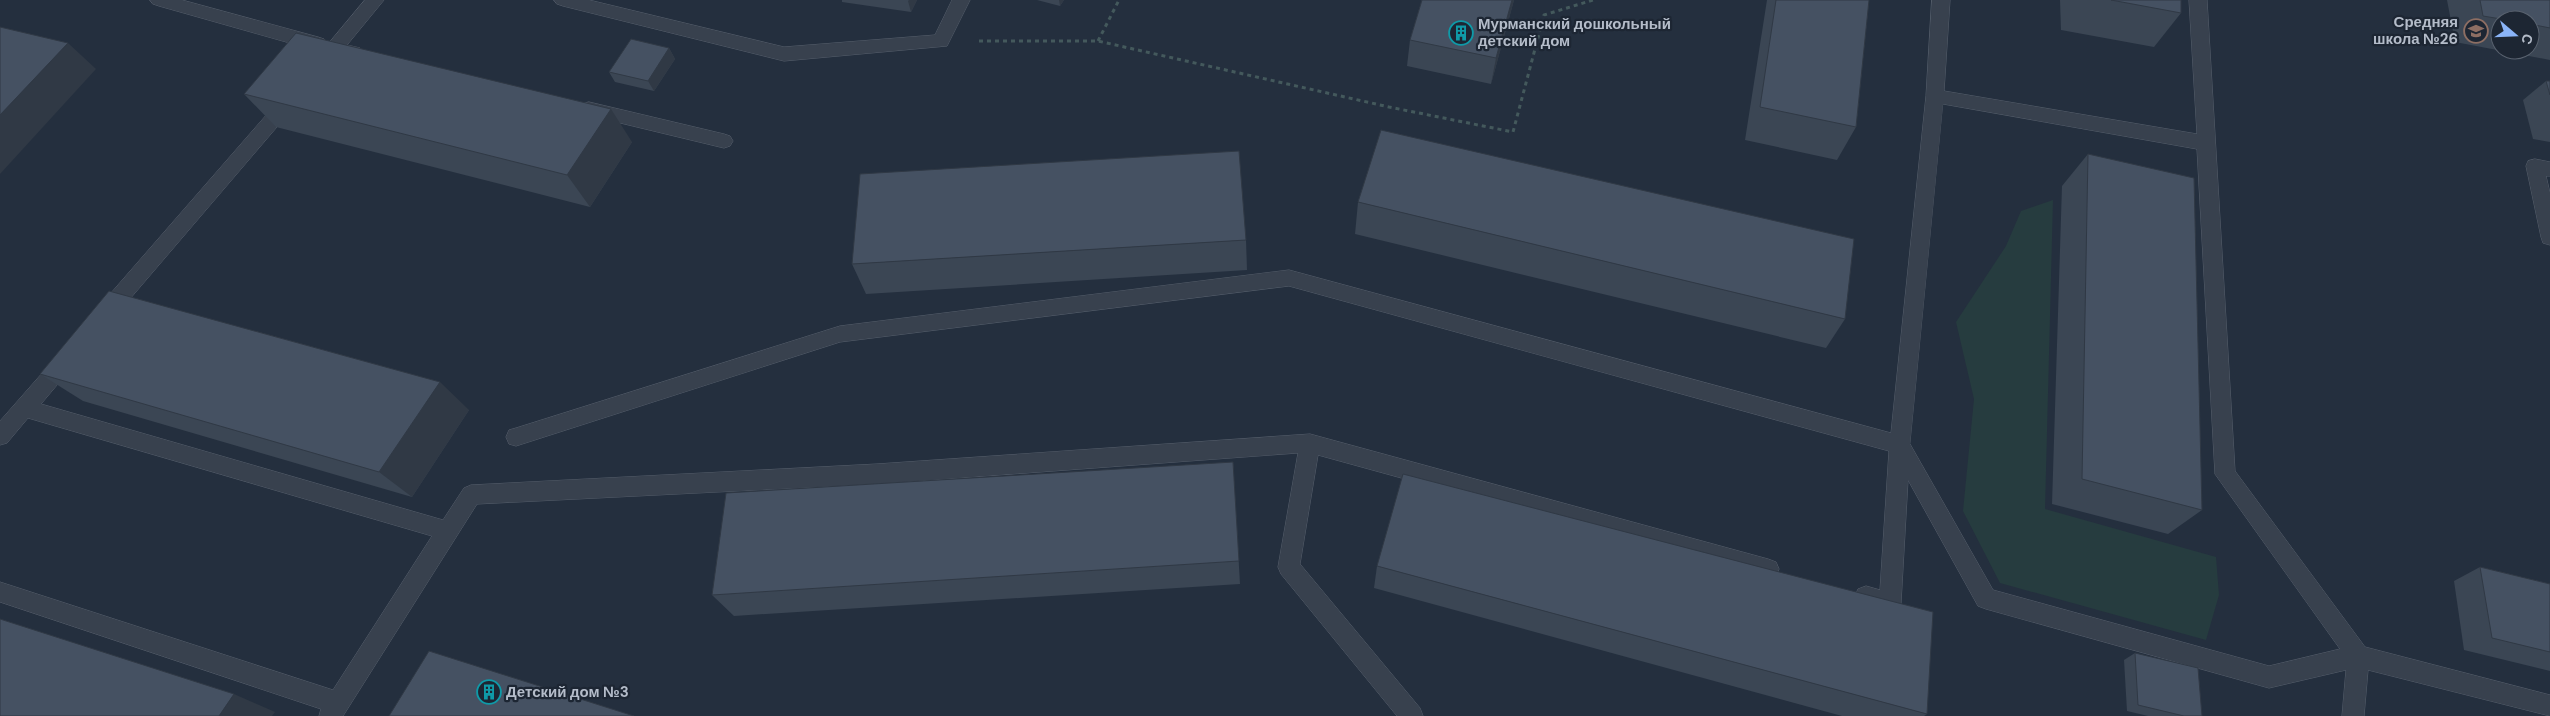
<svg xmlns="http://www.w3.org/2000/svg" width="2550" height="716" font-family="'DM Sans',sans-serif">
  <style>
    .green { fill: #263c3f }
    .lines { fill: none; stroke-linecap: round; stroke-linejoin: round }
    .lane-casing { stroke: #565f6c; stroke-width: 1 }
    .path { stroke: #44595c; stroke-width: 3; stroke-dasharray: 4 4; stroke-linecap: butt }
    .lane { fill: #38414e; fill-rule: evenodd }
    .wall { fill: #3b4654; fill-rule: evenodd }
    .shaded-wall { fill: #303945 }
    .building { fill: #455162; stroke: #303945 }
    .labels { text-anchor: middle; stroke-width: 4.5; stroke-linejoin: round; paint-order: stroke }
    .poi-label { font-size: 15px; font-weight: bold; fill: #b4bcc9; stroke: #1d2633; text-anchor: start }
  </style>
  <rect width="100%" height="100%" fill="#242f3e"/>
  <!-- green -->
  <path class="green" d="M2053 200 2045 509 2216 557 2219 595 2206 640 2000 583 1963 511 1974 399 1956 322 2006 246 2021 211Z"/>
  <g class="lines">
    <!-- lane casing -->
    <g class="lane-casing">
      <g id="lane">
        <path d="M150 0H182L318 37 324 39 327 44 324 49 318 51 159 6 153 4Z"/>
        <path d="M365 0H384L347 45 360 48 363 53 360 58 354 60 328 54 325 49 328 44Z"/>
        <path d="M554 0H589L784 47 935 35 952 0H970L947 46 784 61 563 6 557 4Z"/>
        <path d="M1932 0H1950L1944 91 2197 134 2189 0H2207L2235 471 2365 647 2550 695V716L2368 670 2364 716H2342L2346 670 2269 688 1986 609 1978 606 1908 480 1901 603 1898 610C1885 615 1871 608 1858 603L1855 596 1858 589 1866 586 1880 590 1889 451 1289 286 840 342 516 446 509 444 506 437 509 430 516 428 840 326 1289 270 1891 433 1926 96ZM1943 104 2197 149 2215 474 2340 649 2269 666 1993 590 1910 444Z"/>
        <path d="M288 95 294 97 297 102 294 107 111 321 104 323 97 321 94 315 97 309 282 97Z"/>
        <path d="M589 102 724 134 730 136 733 141 730 146 724 148 583 114 580 109 583 104Z"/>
        <path d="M2535 159 2550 162V176H2546L2550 193V245L2543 243 2541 237 2526 166 2528 161Z"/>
        <path d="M66 351 73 354 76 360 73 366 41 404 443 520 464 488 471 485 877 464 1310 434 1768 559 1776 562 1779 569 1776 576 1768 579 1318 455 1300 564 1420 708 1423 716H1397L1281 574 1278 567 1298 453 877 484 477 504 343 716H319L321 709 0 602V582L333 690 432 536 28 418 7 443 0 445V421L59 354Z"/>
      </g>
    </g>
    <!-- path -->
    <g class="path">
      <path d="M979 41H1098L1389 107 1513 132 1544 15 1593 0"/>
      <path d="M1098 41 1119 0"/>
    </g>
    <!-- lane -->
    <use href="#lane" class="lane"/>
  </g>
  <!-- wall -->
  <g class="wall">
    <path d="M842 0H917L911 12 842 2Z"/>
    <path d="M1037 0H1064L1060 6Z"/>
    <path d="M1422 0H1514L1491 84 1407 66 1410 40Z"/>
    <path d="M1767 0H1869L1856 127 1837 160 1745 140Z"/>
    <path d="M2060 0H2181V13L2154 47 2061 30Z"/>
    <path d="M2447 0H2550V60L2455 42ZM2500 20H2530V50H2500Z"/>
    <path d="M669 48 675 59 654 91 615 82 609 72Z"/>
    <path d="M2546 81H2550V142L2533 139 2523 100Z"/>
    <path d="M244 94 632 142 590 207 276 127Z"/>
    <path d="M2088 154 2202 510 2168 534 2052 504 2062 186Z"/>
    <path d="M1358 202 1845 319 1826 348 1355 234Z"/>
    <path d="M1246 240 1247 270 866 294 852 264Z"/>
    <path d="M40 374 469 410 412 497 83 401Z"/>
    <path d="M1233 462 1240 584 734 616 712 595Z"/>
    <path d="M1377 566 1927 714 1924 716H1842L1374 588Z"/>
    <path d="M2480 567 2550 584V671L2464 650 2454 581Z"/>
    <path d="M2135 653 2202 716H2148L2127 711 2124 660Z"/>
  </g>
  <!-- shaded-wall -->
  <g class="shaded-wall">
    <path d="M909 0H917L911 12 908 1Z"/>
    <path d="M1059 0H1064L1060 6Z"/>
    <path d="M1512 0H1514L1491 84 1496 58Z"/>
    <path d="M68 43 96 69 0 174V115Z"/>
    <path d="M669 48 675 59 654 91 648 81Z"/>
    <path d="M611 109 632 142 590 207 567 175Z"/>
    <path d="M440 382 469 410 412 497 379 472Z"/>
    <path d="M234 694 275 712 272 716H219Z"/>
  </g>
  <!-- building -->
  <g class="building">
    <path d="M1422 0H1512L1496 58 1410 40Z"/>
    <path d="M1776 0H1869L1856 127 1760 107Z"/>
    <path d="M2111 0H2181V13Z"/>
    <path d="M2480 0H2550V28L2530 24V20H2507L2483 16Z"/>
    <path d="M0 27 68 43 0 115Z"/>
    <path d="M296 33 611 109 567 175 244 94Z"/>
    <path d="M631 39 669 48 648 81 609 72Z"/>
    <path d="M2546 81H2550V95Z"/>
    <path d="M1381 130 1854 239 1845 319 1358 202Z"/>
    <path d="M1239 151 1246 240 852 264 860 174Z"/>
    <path d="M2088 154 2194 178 2202 510 2082 479Z"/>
    <path d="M109 291 440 382 379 472 40 374Z"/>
    <path d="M1233 462 1239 561 712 595 726 493Z"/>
    <path d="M1403 474 1933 612 1927 714 1377 566Z"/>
    <path d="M2480 567 2550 584V652L2492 638Z"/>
    <path d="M0 619 234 694 219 716H0Z"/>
    <path d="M429 651 634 716H389Z"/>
    <path d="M2135 653 2198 668 2202 716H2184L2138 705Z"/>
  </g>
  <!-- icons -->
  <defs>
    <g id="school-ring" transform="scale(1.25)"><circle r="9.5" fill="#1d2633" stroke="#8d6e63" stroke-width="1.5"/><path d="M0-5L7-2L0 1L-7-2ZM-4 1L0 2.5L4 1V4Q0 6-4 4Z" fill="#8d6e63"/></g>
    <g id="building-ring" transform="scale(1.25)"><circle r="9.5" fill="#1d2633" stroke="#0f9aa8" stroke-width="1.5"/><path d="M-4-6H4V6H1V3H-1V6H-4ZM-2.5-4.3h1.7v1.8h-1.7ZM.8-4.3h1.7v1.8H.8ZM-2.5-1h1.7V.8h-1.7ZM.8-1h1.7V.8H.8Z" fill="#0f9aa8"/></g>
  </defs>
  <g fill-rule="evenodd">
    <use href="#school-ring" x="2476" y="31"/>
    <use href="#building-ring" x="1461" y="33"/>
    <use href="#building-ring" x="489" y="692"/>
  </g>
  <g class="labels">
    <!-- poi labels -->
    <g class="poi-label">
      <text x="2458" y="27" text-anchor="end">Средняя<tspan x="2458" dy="17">школа №26</tspan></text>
      <text x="1478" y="29">Мурманский дошкольный<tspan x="1478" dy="17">детский дом</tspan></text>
      <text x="506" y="697">Детский дом №3</text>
    </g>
  </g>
  <!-- north arrow -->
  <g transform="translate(2515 35) rotate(109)"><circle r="24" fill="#1d2633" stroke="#59626f"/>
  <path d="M0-4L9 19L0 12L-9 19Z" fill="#8ab4f8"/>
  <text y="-8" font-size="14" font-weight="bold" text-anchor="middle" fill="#b4bcc9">С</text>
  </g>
</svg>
